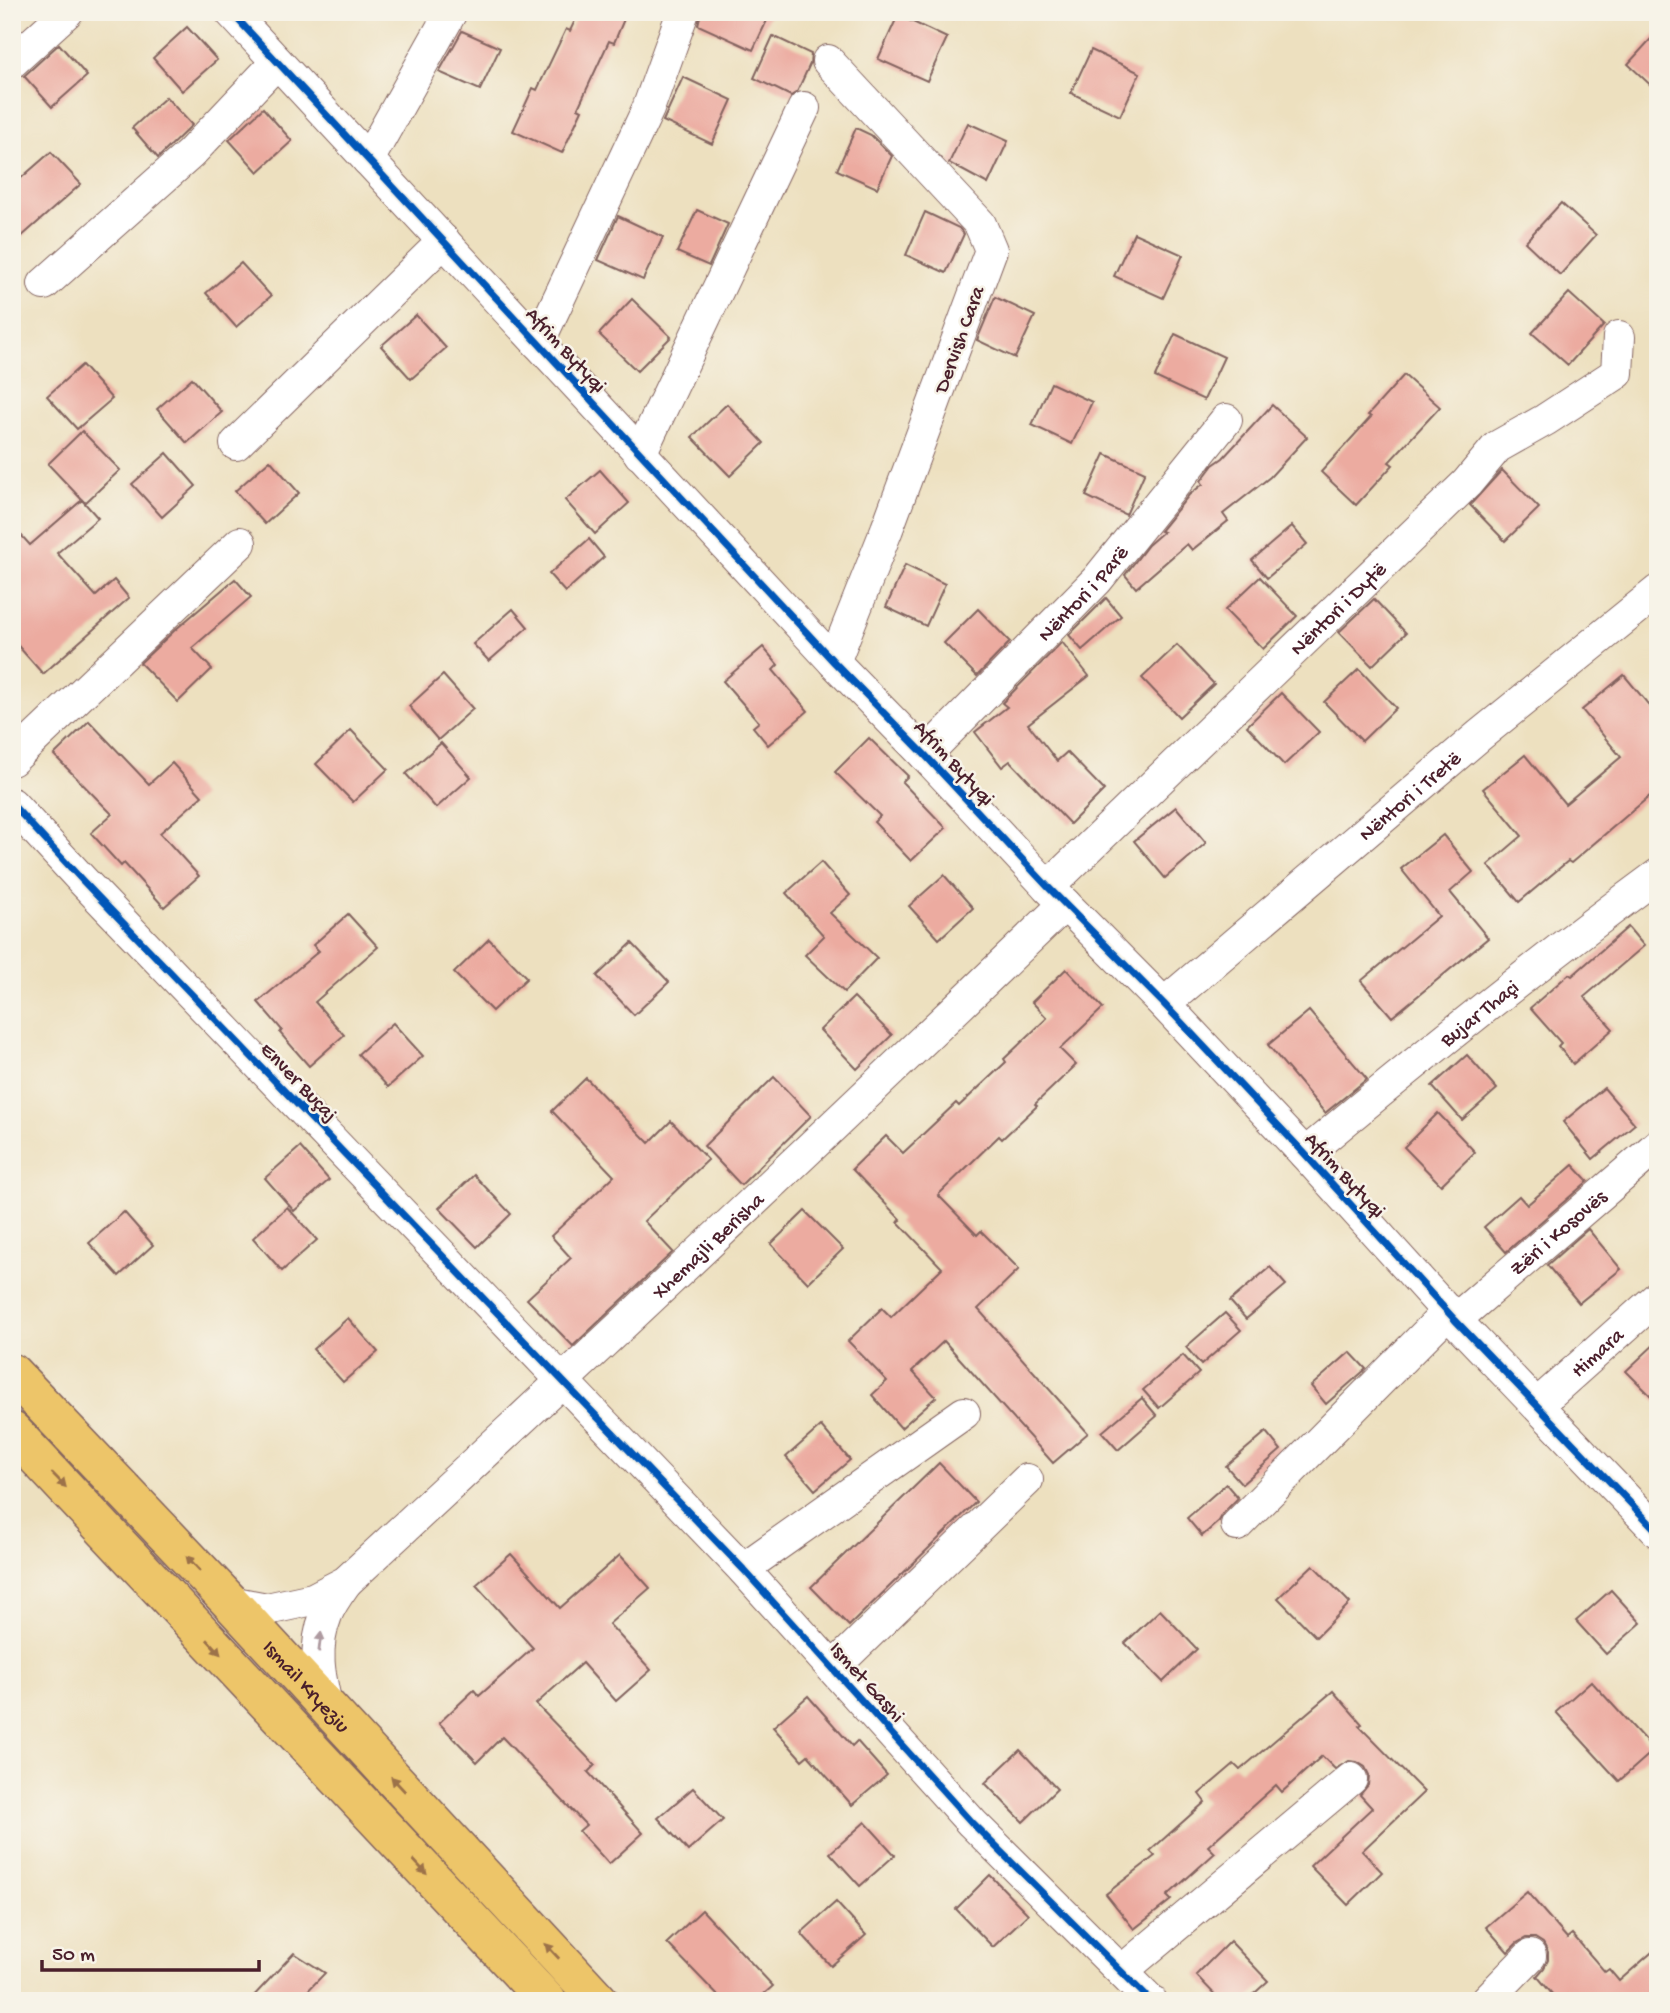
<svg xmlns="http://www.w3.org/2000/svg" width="1670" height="2013" font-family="'Gochi Hand',sans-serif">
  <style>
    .building { fill: #ecaba0 }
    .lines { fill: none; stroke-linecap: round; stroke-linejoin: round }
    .minor-casing { stroke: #83635f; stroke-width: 34 }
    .major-casing { stroke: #83635f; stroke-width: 41 }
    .minor { stroke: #fff; stroke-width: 32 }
    .major { stroke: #edc569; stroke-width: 38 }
    .cycleway-casing { stroke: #f7f3e8; stroke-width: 11 }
    .cycleway { stroke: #0057b8; stroke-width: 7 }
    .oneway { fill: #9c724a }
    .oneway2 { fill: #ae9aa0 }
    .labels { text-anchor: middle; stroke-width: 5; stroke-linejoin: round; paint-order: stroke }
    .street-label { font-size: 21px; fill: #4a1f2b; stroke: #f7f3e8 }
  </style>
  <rect width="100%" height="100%" fill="#f7f3e8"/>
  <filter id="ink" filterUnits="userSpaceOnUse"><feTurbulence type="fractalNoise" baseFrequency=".0143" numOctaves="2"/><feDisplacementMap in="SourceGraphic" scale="14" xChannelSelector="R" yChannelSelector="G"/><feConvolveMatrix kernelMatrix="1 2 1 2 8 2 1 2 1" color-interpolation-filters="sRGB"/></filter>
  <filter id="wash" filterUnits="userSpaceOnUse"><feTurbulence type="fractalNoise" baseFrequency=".00686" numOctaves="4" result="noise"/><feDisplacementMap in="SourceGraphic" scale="28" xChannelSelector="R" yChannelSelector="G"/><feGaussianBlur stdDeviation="1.57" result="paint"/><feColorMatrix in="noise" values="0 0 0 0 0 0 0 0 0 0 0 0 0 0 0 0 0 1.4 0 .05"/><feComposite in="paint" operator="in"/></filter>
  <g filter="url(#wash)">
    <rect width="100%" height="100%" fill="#ede0bf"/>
    <g id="blocks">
      <!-- building -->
      <g class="building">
        <path d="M579 12H627L614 43 609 41 578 108 582 110 562 153 513 131 533 88 537 90 566 29 570 31Z"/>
        <path d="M701 12H771L753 50 698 25Z"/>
        <path d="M898 15 947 38 927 81 878 59Z"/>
        <path d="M187 27 217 60 182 91 153 58Z"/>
        <path d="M462 31 500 48 480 90 439 72Z"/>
        <path d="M1658 31V92L1628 64Z"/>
        <path d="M773 36 811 54 810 64 797 92 791 96 754 78Z"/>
        <path d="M59 44 87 76 52 107 24 76Z"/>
        <path d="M1091 50 1140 73 1120 116 1071 93Z"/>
        <path d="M683 77 732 100 712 144 663 121Z"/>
        <path d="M166 97 192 125 158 158 132 128Z"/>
        <path d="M263 108 292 141 258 172 229 140Z"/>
        <path d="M968 123 1008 141 988 184 949 163Z"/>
        <path d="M856 128 871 135 892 156 877 188 837 170Z"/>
        <path d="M51 152 81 184 12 245V186Z"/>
        <path d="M1561 203 1596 235 1560 275 1525 242Z"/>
        <path d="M697 210 728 224 709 266 677 252Z"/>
        <path d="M925 212 959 228 964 234 946 273 906 255Z"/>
        <path d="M618 216 663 237 643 280 598 260Z"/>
        <path d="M1134 233 1183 255 1163 298 1114 276Z"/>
        <path d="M241 263 271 296 236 327 206 293Z"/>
        <path d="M1569 293 1604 325 1568 365 1532 333Z"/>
        <path d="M995 297 1035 316 1015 358 977 340Z"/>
        <path d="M632 299 671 337 637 371 599 334Z"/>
        <path d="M416 315 446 348 411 379 381 346Z"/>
        <path d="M1175 334 1224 357 1204 400 1155 377Z"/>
        <path d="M82 365 112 399 77 429 47 396Z"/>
        <path d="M1404 375 1440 407 1389 462 1393 465 1356 505 1321 472 1371 417 1368 415Z"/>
        <path d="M192 378 222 412 187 443 157 409Z"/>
        <path d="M1051 383 1092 402 1072 444 1032 425Z"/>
        <path d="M727 404 764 443 730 476 692 437Z"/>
        <path d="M1272 405 1307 437 1270 477 1223 514 1228 521 1192 550 1187 544 1136 588 1125 575 1148 545 1163 532 1160 531 1189 495 1203 484 1201 481 1213 465 1223 458Z"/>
        <path d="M82 431 120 470 85 503 48 464Z"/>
        <path d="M167 453 196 486 162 517 132 484Z"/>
        <path d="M1105 454 1145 472 1126 515 1086 496Z"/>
        <path d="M270 460 299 493 265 524 235 491Z"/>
        <path d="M600 470 629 503 595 534 565 500Z"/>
        <path d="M1502 470 1539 508 1505 541 1470 505Z"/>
        <path d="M82 500 98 518 57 553 96 596 114 580 129 598 43 674 12 639V525L30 545Z"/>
        <path d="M1292 526 1307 544 1267 578 1252 560Z"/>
        <path d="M589 539 604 557 565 592 549 574Z"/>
        <path d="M905 565 945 584 926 626 886 607Z"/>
        <path d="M1260 577 1297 616 1263 649 1225 610Z"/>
        <path d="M235 579 251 597 192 648 212 669 178 702 140 663 175 630Z"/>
        <path d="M1106 598 1121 616 1082 650 1069 635Z"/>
        <path d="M1374 599 1406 633 1372 666 1339 632Z"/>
        <path d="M513 609 528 627 489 661 473 644Z"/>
        <path d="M978 609 1010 642 977 676 944 643Z"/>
        <path d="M1062 642 1089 676 1028 724 1057 761 1067 752 1104 790 1070 824 1010 761 1002 767 975 732 1007 707 1002 703Z"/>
        <path d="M1177 645 1214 684 1179 717 1142 678Z"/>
        <path d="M763 647 778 665 773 670 808 711 768 745 753 727 759 722 723 681Z"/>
        <path d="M1359 669 1396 708 1362 741 1324 702Z"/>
        <path d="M443 675 473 709 438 740 409 706Z"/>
        <path d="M1624 675 1658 716V789L1571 863 1568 861 1519 902 1488 865 1522 836 1483 789 1525 755 1565 804 1621 757 1582 710Z"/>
        <path d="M1281 693 1319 732 1284 765 1247 726Z"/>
        <path d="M89 721 149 784 172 763 202 796 160 833 199 876 164 907 124 863 121 866 91 833 112 814 54 755Z"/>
        <path d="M351 730 388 769 353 802 316 764Z"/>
        <path d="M869 738 908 776 902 782 946 828 911 861 874 822 880 816 835 772Z"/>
        <path d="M441 743 471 777 436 808 406 774Z"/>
        <path d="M1176 807 1206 843 1165 878 1134 841Z"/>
        <path d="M1443 835 1473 872 1450 892 1488 938 1392 1017 1361 981 1439 916 1401 869Z"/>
        <path d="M821 862 850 895 830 913 877 958 844 992 805 955 824 936 786 893Z"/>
        <path d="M944 875 973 908 939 939 909 906Z"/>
        <path d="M348 914 378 947 315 1002 344 1035 309 1066 280 1033 282 1030 258 1002 319 951 313 945Z"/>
        <path d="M1628 927 1644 946 1584 997 1613 1029 1573 1064 1558 1046 1561 1043 1530 1008 1569 974 1572 976Z"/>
        <path d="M489 939 527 978 492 1011 454 973Z"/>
        <path d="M632 943 669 982 634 1015 597 976Z"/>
        <path d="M1066 969 1103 1008 1060 1049 1076 1065 1035 1104 1037 1106 1002 1139 999 1136 938 1195 977 1235 981 1231 1019 1269 978 1309 1088 1433 1053 1463 944 1341 912 1371 936 1397 901 1428 872 1395 887 1381 848 1341 882 1308 891 1317 942 1268 898 1222 901 1220 852 1169 886 1136 903 1153 956 1103 959 1106 1006 1062 1004 1059 1047 1018 1032 1002Z"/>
        <path d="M854 997 892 1035 857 1069 820 1030Z"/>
        <path d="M1309 1011 1367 1079 1325 1113 1268 1045Z"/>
        <path d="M393 1023 423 1056 388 1087 358 1054Z"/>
        <path d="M1467 1055 1497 1089 1462 1120 1432 1086Z"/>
        <path d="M774 1077 811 1116 741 1185 704 1146Z"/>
        <path d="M586 1078 649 1143 671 1121 708 1160 644 1221 673 1252 573 1346 527 1299 571 1258 551 1236 614 1176 552 1111Z"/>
        <path d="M1604 1088 1635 1124 1593 1159 1563 1122Z"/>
        <path d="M1438 1113 1475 1152 1441 1185 1404 1147Z"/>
        <path d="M300 1147 329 1180 294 1211 265 1178Z"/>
        <path d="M1573 1165 1588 1181 1506 1252 1484 1227 1519 1196 1527 1205Z"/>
        <path d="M474 1175 511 1214 477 1247 439 1208Z"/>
        <path d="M287 1207 317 1240 282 1271 253 1238Z"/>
        <path d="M805 1211 843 1249 808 1283 771 1244Z"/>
        <path d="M124 1212 153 1245 119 1276 89 1243Z"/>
        <path d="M1588 1229 1621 1269 1579 1303 1547 1265Z"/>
        <path d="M1270 1267 1286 1285 1246 1319 1230 1301Z"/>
        <path d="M1225 1313 1241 1330 1201 1365 1186 1347Z"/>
        <path d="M348 1318 378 1352 343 1382 313 1349Z"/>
        <path d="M1658 1341V1403L1626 1371Z"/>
        <path d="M1350 1352 1366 1369 1326 1404 1311 1386Z"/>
        <path d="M1183 1355 1199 1373 1159 1408 1143 1390Z"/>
        <path d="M1142 1398 1157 1416 1118 1450 1102 1432Z"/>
        <path d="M821 1426 850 1460 815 1490 786 1457Z"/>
        <path d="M1266 1432 1281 1450 1242 1484 1226 1466Z"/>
        <path d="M939 1463 976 1502 849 1626 811 1587Z"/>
        <path d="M1226 1484 1238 1498 1224 1512 1219 1521 1202 1536 1187 1518Z"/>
        <path d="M511 1554 560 1608 620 1555 650 1588 609 1624 651 1670 616 1701 582 1663 536 1704 595 1765 588 1772 643 1833 609 1864 579 1831 586 1825 502 1737 477 1762 439 1723 474 1690 479 1696 533 1648 476 1585Z"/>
        <path d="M1313 1565 1350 1603 1316 1637 1278 1598Z"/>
        <path d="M1611 1590 1641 1623 1606 1654 1576 1621Z"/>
        <path d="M1160 1610 1197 1649 1163 1682 1125 1643Z"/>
        <path d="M1591 1681 1654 1750 1619 1781 1556 1712Z"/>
        <path d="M1333 1691 1362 1724 1359 1726 1424 1792 1362 1851 1382 1872 1348 1905 1310 1866 1372 1808 1360 1795 1368 1785 1369 1775 1365 1767 1357 1762 1349 1761 1335 1769 1322 1756 1282 1792 1276 1785 1208 1846 1215 1853 1167 1896 1171 1900 1134 1929 1106 1894 1155 1856 1150 1851 1205 1802 1199 1794 1234 1764 1240 1770Z"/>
        <path d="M808 1696 852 1746 857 1741 887 1775 852 1805 808 1755 802 1760 773 1727Z"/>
        <path d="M1020 1750 1057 1789 1023 1822 985 1783Z"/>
        <path d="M693 1788 723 1820 688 1851 658 1818Z"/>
        <path d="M865 1822 895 1855 860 1886 830 1853Z"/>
        <path d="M990 1875 1028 1914 993 1947 956 1909Z"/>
        <path d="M1527 1892 1567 1938 1572 1934 1605 1972 1609 1969 1619 1981 1658 1947V2001H1558L1537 1976 1544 1968 1548 1960V1952L1543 1943 1535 1938H1526L1517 1943 1508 1952 1486 1927Z"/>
        <path d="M836 1902 866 1935 831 1966 801 1933Z"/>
        <path d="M702 1910 773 1986 756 2001H723L667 1943Z"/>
        <path d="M1230 1941 1268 1981 1246 2001H1221L1196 1975Z"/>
        <path d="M294 1953 325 1973 298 2001H249Z"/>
      </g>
    </g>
  </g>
  <g filter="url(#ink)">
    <use href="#blocks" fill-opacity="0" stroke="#83635f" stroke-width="2"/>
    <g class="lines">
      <!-- minor casing -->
      <g class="minor-casing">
        <g id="minor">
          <path d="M231 12 834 662 925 755 1048 887 1164 1004 1305 1154 1455 1320 1658 1532"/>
          <path d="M828 61 980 224 991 250 887 529 834 662"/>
          <path d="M12 62 67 12"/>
          <path d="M368 160 451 12"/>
          <path d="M44 284 190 154 277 62"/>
          <path d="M538 343 648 109 683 12"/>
          <path d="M236 444 444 241"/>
          <path d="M640 454 804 108"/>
          <path id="s1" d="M925 755 1097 580 1226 420"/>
          <path d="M12 760 240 543"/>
          <path d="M12 804 82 880 744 1570 972 1823 1151 2001"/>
          <path id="s2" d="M1048 887 1467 483 1497 447 1545 420 1617 373 1619 337"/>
          <path id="s3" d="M1164 1004 1480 735 1658 591"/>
          <path id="s4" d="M1305 1154C1420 1058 1537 964 1658 875"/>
          <path id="s5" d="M1455 1320 1658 1145"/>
          <path id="s6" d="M1537 1405 1658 1297"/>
          <path d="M1237 1525 1449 1311"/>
          <path d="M744 1570 757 1559 964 1413"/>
          <path id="s7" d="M230 1602 267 1609 313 1599 346 1582C588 1358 828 1133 1065 904"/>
          <path d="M833 1668 1027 1480"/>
          <path d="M327 1708C319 1676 313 1648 326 1615 330 1604 339 1592 346 1582"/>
          <path d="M1123 1970 1351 1779"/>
          <path d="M1486 2001 1530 1956"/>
        </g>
      </g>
      <!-- major casing -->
      <g class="major-casing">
        <g id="major">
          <path id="s8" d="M12 1373 230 1602 599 2001"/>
          <path d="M12 1431 547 2001"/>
        </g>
      </g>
      <!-- minor -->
      <use href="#minor" class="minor"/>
      <!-- major -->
      <use href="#major" class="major"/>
      <!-- cycleway casing -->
      <g class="cycleway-casing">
        <g id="cycleway">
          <path d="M231 12 834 662 925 755 1048 887 1164 1004 1305 1154 1455 1320 1658 1532"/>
          <path d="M12 804 82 880 744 1570 972 1823 1151 2001"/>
        </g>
      </g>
      <!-- cycleway -->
      <use href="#cycleway" class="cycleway"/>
    </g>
    <!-- one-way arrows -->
    <defs><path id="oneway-solid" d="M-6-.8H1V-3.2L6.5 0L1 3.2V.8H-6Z" transform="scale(1.75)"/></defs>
    <g class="oneway">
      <use href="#oneway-solid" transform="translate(59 1480) rotate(46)"/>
      <use href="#oneway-solid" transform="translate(193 1563) rotate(-133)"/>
      <use href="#oneway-solid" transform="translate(214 1647) rotate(48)"/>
      <use href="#oneway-solid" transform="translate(398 1784) rotate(-133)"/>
      <use href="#oneway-solid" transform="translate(420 1867) rotate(47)"/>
      <use href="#oneway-solid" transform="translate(552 1951) rotate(-133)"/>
    </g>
    <use class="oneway2" href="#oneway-solid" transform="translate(320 1642) rotate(-83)"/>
  </g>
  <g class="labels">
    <!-- street labels -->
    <g class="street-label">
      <text transform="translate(958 339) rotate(-70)" y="7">Dervish Cara</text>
      <text transform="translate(567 349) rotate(47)" y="7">Afrim Bytyqi</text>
      <text dy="7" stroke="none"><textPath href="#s1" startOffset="226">Nëntori i Parë</textPath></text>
      <text dy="7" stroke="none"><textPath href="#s2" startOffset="402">Nëntori i Dytë</textPath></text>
      <text transform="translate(955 762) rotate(47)" y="7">Afrim Bytyqi</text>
      <text dy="7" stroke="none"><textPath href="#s3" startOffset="322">Nëntori i Tretë</textPath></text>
      <text dy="7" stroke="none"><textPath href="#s4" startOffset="224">Bujar Thaçi</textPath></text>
      <text transform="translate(300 1081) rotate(46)" y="7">Enver Buçaj</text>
      <text transform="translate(1346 1174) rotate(47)" y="7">Afrim Bytyqi</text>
      <text dy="7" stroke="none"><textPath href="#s5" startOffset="135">Zëri i Kosovës</textPath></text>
      <text dy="7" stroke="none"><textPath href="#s7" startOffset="616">Xhemajli Berisha</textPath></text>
      <text dy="7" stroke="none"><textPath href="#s6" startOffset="80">Himara</textPath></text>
      <text transform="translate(868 1681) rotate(48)" y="7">Ismet Gashi</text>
      <text dy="7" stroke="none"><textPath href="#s8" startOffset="430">Ismail Kryeziu</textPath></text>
    </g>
  </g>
  <!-- margin -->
  <rect width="1670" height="2013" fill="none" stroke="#f7f3e8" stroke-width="42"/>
  <!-- scale -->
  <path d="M42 1960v10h217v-10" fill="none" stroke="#4a1f2b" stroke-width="3.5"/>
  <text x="52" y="1960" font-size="21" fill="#4a1f2b" stroke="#f7f3e8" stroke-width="5" paint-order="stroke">50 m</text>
</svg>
